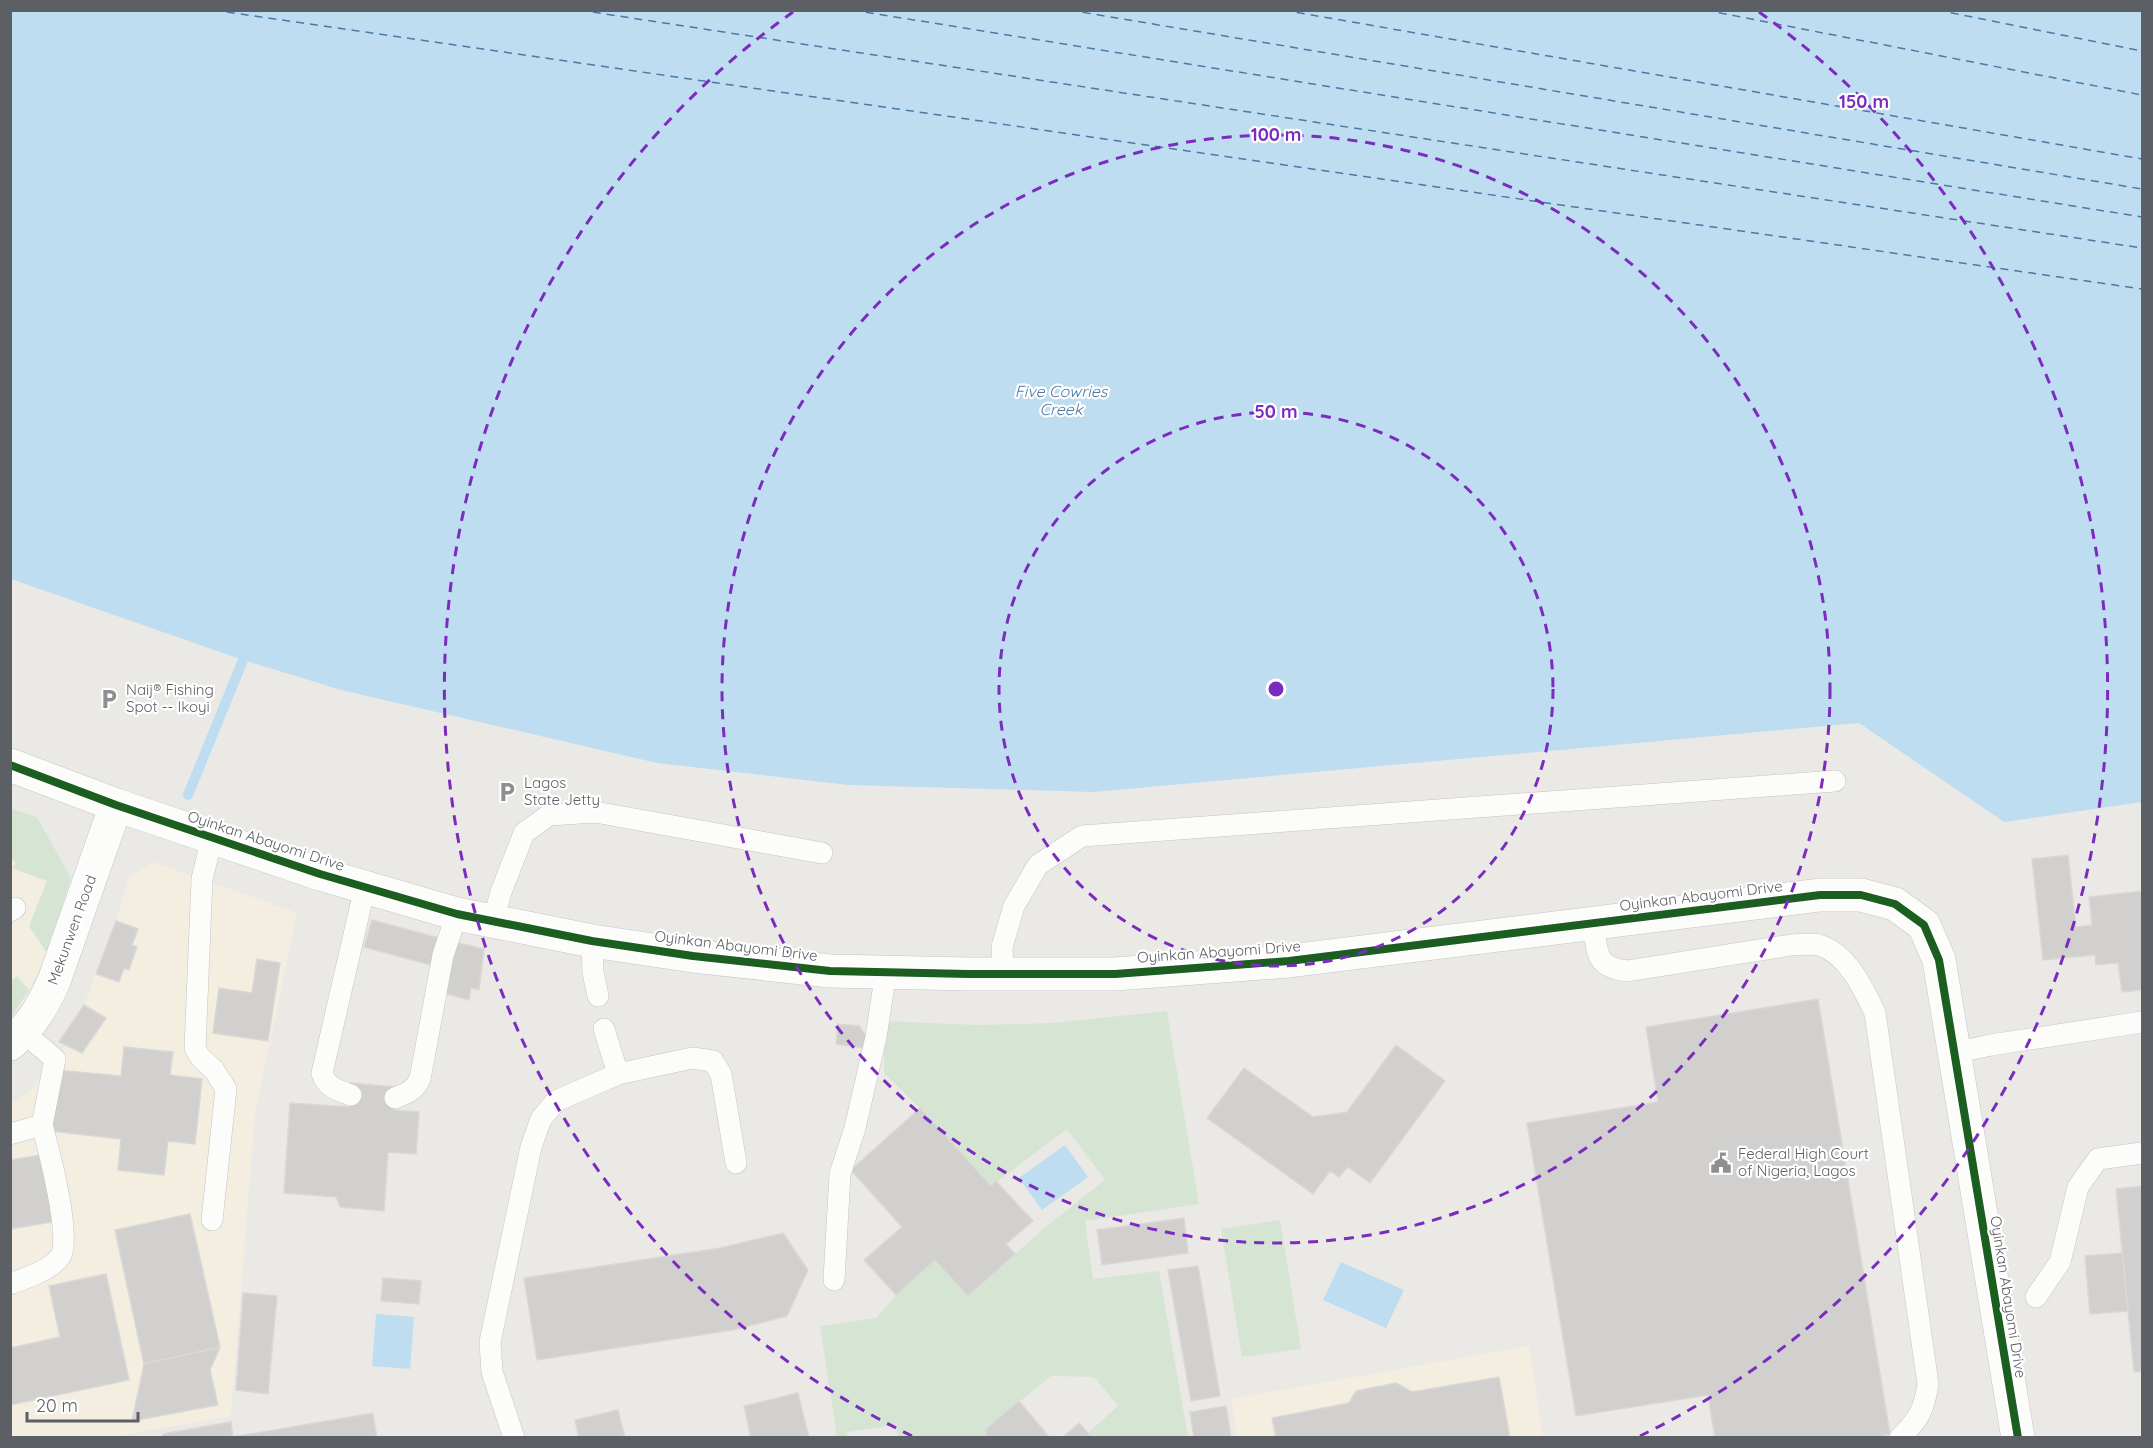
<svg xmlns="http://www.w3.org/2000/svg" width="2153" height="1448" font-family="Quicksand,sans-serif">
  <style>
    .commercial { fill: #f3eee0 }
    .green { fill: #d6e5d3 }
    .water { fill: #beddf0 }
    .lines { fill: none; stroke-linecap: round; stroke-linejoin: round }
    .stream { stroke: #beddf0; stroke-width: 10 }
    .ferry { stroke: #4b7aa6; stroke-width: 1.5; stroke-dasharray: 8 6; stroke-linecap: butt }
    .building { fill: #d1d0cf; stroke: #dad8d6; stroke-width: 1.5 }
    .service-casing { stroke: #c5c5c5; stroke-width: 22 }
    .tertiary-casing { stroke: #c5c5c5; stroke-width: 34 }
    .service { stroke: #fcfcfb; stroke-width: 21 }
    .tertiary { stroke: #fcfcfb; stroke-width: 33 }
    .cycleway-casing { stroke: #fff; stroke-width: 11 }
    .cycleway { stroke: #1b5e20; stroke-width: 8 }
    .ring { fill: none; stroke: #7b2cbf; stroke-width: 3; stroke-dasharray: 10 8 }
    .labels { text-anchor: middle; stroke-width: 4.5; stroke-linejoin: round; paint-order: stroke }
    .poi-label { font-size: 15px; fill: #5c5f63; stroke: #fff; text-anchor: start }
    .street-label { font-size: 15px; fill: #5c5f63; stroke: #fff }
    .water-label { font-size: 16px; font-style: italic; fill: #4b7aa6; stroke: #fff }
    .centre { fill: #7b2cbf; stroke: #fff; stroke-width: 3 }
    .ring-label { font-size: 18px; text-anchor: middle; font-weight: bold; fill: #7b2cbf; stroke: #fff; stroke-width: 4.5; stroke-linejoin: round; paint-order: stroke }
  </style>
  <rect width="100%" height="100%" fill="#ebe9e6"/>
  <!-- commercial -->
  <g class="commercial">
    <path d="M11 808 37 817 71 878 47 953 23 1002 11 1018Z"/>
    <path d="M153 862 297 913 255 1113 231 1416 112 1437H11L10 1105 30 1091 65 1046 59 1042 84 1005 116 921 129 877Z"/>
    <path d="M1529 1346 1543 1437H1237L1231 1399Z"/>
  </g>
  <!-- green -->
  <g class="green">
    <path d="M10 808 37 817 71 878 47 953 29 926 47 881 12 868 16 864 11 857Z"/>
    <path d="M17 976 29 990 11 1018V982Z"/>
    <path d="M1167 1011 1199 1204 1085 1221 1093 1279 1159 1271 1188 1437H1092L1088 1433 1118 1406 1094 1377 1051 1376 986 1429V1437H898L895 1425 847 1432 848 1437H837L820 1326 876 1318 896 1295 935 1260 968 1295 1049 1224 1105 1180 1067 1129 991 1186 920 1108 884 1073 885 1021 978 1025 1053 1023Z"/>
    <path d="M1280 1220 1301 1349 1242 1357 1221 1229Z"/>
  </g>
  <!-- water -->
  <g class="water">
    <path d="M11 10 2142 11V802L2004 822 1859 723 1093 792 848 785 657 763 341 690 243 660 11 579Z"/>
    <path d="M1065 1145 1088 1177 1042 1210 1019 1178Z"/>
    <path d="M1341 1262 1404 1290 1386 1328 1323 1300Z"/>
    <path d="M376 1314 414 1317 410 1369 372 1366Z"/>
  </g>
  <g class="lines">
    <!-- stream -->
    <path class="stream" d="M188 795 243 660"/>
    <!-- ferry -->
    <g class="ferry">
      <path d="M213 10 2142 289"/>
      <path d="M579 10 2142 248"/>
      <path d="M852 10 2142 217"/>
      <path d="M1069 10 2142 189"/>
      <path d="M1283 10 2142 159"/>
      <path d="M1705 10 2142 95"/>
      <path d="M1937 10 2142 51"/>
    </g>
  </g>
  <!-- building -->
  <g class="building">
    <path d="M2068 855 2076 927 2092 925 2089 897 2142 891V990L2122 992 2118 963 2096 965 2095 955 2043 960 2032 859Z"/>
    <path d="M372 920 439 938 431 965 364 947Z"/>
    <path d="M116 921 138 929 132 945 137 947 129 970 124 968 119 982 96 974Z"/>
    <path d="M455 942 484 949 479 990 471 988 469 1000 444 993Z"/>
    <path d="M257 959 280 963 268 1041 213 1033 219 988 252 993Z"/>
    <path d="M1818 999 1890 1434 1872 1438H1715L1708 1395 1576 1416 1527 1123 1658 1102 1646 1027Z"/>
    <path d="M84 1005 106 1018 82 1053 59 1042Z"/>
    <path d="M838 1024 859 1026 866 1036 865 1048 836 1044Z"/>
    <path d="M1396 1045 1445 1081 1370 1183 1348 1167 1339 1177 1330 1171 1313 1194 1207 1118 1244 1068 1313 1117 1347 1112Z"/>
    <path d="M124 1047 173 1052 170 1075 202 1079 195 1144 168 1141 164 1175 118 1170 121 1139 51 1131 57 1070 121 1076Z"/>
    <path d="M351 1083 396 1087 394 1110 419 1112 416 1154 388 1152 384 1211 340 1207 336 1197 284 1193 290 1103 350 1107Z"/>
    <path d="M920 1108 991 1186 996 1181 1033 1221 1006 1244 1015 1254 968 1296 935 1260 896 1295 864 1260 902 1227 851 1170Z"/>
    <path d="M47 1154 58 1221 10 1229V1160Z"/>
    <path d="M2142 1186V1371L2134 1372 2116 1189Z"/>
    <path d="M190 1214 220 1347 144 1364 115 1230Z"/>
    <path d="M1184 1218 1188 1253 1102 1265 1097 1230Z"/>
    <path d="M783 1233 808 1270 787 1316 733 1330 537 1360 524 1278 720 1248Z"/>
    <path d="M2122 1253 2128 1311 2090 1314 2085 1256Z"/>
    <path d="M1198 1266 1220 1396 1191 1401 1168 1270Z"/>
    <path d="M106 1274 129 1380 10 1405V1348L60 1337 49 1286Z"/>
    <path d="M383 1278 421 1281 419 1304 381 1301Z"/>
    <path d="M243 1293 277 1296 268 1394 236 1390Z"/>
    <path d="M220 1347 210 1370 218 1405 132 1421 144 1364Z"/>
    <path d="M1499 1377 1510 1438H1276L1272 1418 1349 1403 1356 1391 1396 1383 1412 1392Z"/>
    <path d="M798 1393 809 1438H751L744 1406Z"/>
    <path d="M1019 1401 1050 1438H986V1429Z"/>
    <path d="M1226 1406 1231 1438H1194L1190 1412Z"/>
    <path d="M618 1410 625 1438H579L575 1420Z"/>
    <path d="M373 1413 377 1438H233V1437Z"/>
    <path d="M231 1422 233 1438H163V1434Z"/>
    <path d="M1079 1423 1092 1438H1062Z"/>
  </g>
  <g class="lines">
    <!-- service casing -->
    <g class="service-casing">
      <g id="service">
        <path d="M10 911 15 908"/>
        <path d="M493 922 501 892 524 833 549 815 595 812 822 853"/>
        <path d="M1593 924C1598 952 1594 967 1627 971L1791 945C1799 945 1811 943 1819 945 1847 953 1863 988 1875 1013L1928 1384C1924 1410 1919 1419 1900 1438"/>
        <path d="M592 941 593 972 598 996"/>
        <path d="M1003 974 1002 947 1014 906 1038 865 1082 836 1835 781"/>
        <path d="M604 1029 618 1074"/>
        <path d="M1954 1053 1991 1045 2142 1022"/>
        <path d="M351 1095C337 1090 326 1087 322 1073L365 887"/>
        <path d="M395 1098C407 1093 414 1091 420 1079L443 955 457 914"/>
        <path d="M10 1134 42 1125 55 1059 24 1033"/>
        <path d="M212 1220 226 1089 214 1070 200 1057 195 1048 202 879 212 838"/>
        <path d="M834 1280 840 1174 855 1128 876 1037 886 972"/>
        <path d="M10 1284C27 1277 48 1272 60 1257 73 1241 48 1147 42 1125"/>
        <path d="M2036 1297 2060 1262 2078 1187 2098 1159 2142 1153"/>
        <path d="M514 1438 492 1372 490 1342 531 1147 541 1119 556 1101 618 1074 692 1058 713 1061 721 1074 736 1163"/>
      </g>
    </g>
    <!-- tertiary casing -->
    <g class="tertiary-casing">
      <g id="tertiary">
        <path d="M10 765 116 805 320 874 457 914 592 941 693 956 830 971 969 974H1115L1289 961 1820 895H1861L1895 904 1924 925 1939 960 2018 1438"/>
        <path d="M10 1044C31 1026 43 1006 54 981L116 805"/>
      </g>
    </g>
    <!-- service -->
    <use href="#service" class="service"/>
    <!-- tertiary -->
    <use href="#tertiary" class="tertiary"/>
    <!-- cycleway casing -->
    <g class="cycleway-casing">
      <path id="cycleway" d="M10 765 116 805 320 874 457 914 592 941 693 956 830 971 969 974H1115L1289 961 1820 895H1861L1895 904 1924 925 1939 960 2018 1438"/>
    </g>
    <!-- cycleway -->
    <use href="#cycleway" class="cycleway"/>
  </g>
  <!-- distance rings -->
  <g class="ring">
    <circle cx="1276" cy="689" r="277"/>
    <circle cx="1276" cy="689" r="554"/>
    <path d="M912 1436A831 831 0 0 1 793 12M1759 12A831 831 0 0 1 1640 1436"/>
  </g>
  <!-- icons -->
  <defs>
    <g id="parking-bare" transform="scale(1.62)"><path d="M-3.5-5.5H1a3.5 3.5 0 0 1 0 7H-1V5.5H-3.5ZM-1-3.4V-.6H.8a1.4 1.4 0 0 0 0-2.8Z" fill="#8e8f91" stroke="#fff" stroke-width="2.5" paint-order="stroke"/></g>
    <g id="civic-bare" transform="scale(1.62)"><path d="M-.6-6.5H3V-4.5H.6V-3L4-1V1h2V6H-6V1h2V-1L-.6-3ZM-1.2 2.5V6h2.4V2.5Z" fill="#8e8f91" stroke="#fff" stroke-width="2.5" paint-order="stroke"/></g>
  </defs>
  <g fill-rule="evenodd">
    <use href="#parking-bare" x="109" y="699"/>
    <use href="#parking-bare" x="507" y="792"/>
    <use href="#civic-bare" x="1721" y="1163"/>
  </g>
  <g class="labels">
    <!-- poi labels -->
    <g class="poi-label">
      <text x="126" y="695">Naij® Fishing<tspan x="126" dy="17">Spot -- Ikoyi</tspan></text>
      <text x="524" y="788">Lagos<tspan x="524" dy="17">State Jetty</tspan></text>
      <text x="1738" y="1159">Federal High Court<tspan x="1738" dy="17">of Nigeria, Lagos</tspan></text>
    </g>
    <!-- street labels -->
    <g class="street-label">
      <text transform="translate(266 841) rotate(18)" y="5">Oyinkan Abayomi Drive</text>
      <text transform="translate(1701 896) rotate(-7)" y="5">Oyinkan Abayomi Drive</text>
      <text transform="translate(72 930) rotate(-70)" y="5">Mekunwen Road</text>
      <text transform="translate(736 946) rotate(7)" y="5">Oyinkan Abayomi Drive</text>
      <text transform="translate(1219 952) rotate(-4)" y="5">Oyinkan Abayomi Drive</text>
      <text transform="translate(2008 1297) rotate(81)" y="5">Oyinkan Abayomi Drive</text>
    </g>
    <!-- water labels -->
    <g class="water-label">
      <text x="1061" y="397">Five Cowries<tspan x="1061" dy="18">Creek</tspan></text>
    </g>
  </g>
  <circle cx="1276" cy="689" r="9" class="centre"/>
  <g class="ring-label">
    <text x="1864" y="108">150 m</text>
    <text x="1276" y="141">100 m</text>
    <text x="1276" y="418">50 m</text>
  </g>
  <!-- border -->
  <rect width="2153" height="1448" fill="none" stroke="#5c5f63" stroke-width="24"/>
  <!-- scale -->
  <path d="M27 1412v9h111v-9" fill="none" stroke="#5c5f63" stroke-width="3"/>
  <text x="36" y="1412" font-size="18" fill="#5c5f63" stroke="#ffffff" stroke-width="4.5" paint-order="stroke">20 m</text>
</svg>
